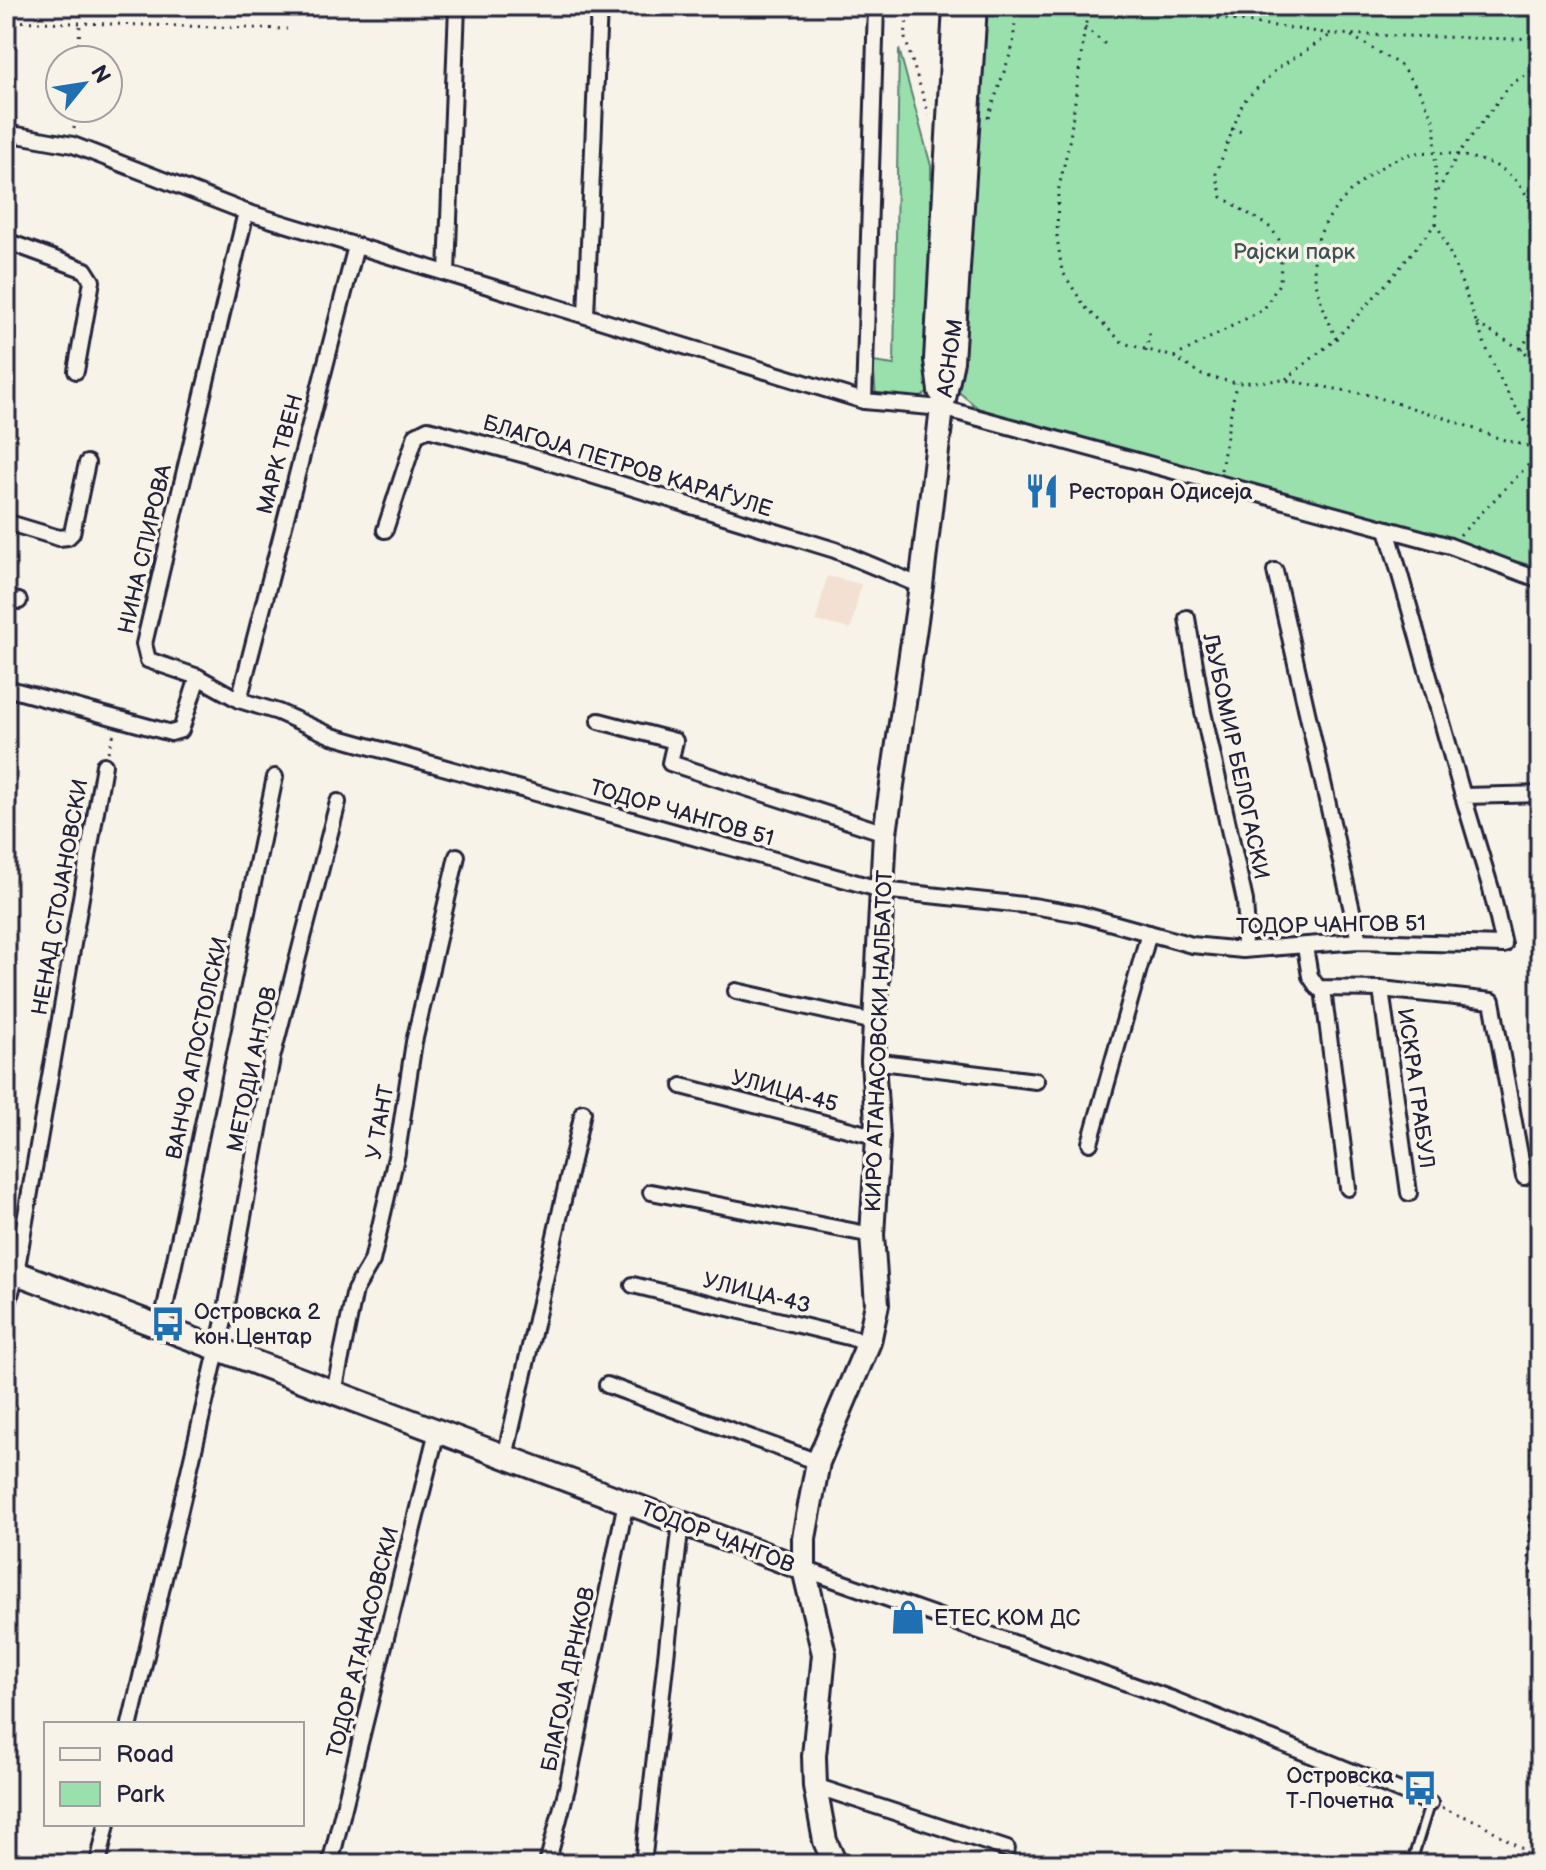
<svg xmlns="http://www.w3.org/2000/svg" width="1546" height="1870" font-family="'Balsamiq Sans',sans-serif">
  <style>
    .built { fill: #f3e0d2 }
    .green { fill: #99e0ad; stroke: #5e8174; stroke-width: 2 }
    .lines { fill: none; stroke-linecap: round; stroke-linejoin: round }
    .lane-casing { stroke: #22223b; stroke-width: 13 }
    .street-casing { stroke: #22223b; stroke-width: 20 }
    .secondary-casing { stroke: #22223b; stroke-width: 28 }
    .path { stroke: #22223b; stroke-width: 3; stroke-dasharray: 2 6; stroke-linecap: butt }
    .lane { stroke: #f7f3e8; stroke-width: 7 }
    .street { stroke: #f7f3e8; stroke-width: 14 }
    .secondary { stroke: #f7f3e8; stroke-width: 22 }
    .labels { text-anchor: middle; stroke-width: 7; stroke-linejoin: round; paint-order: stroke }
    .park-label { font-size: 22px; fill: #405258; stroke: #f7f3e8 }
    .street-label { font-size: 22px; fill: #22223b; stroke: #f7f3e8 }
    .poi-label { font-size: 22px; fill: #22223b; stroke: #f7f3e8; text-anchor: start }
  </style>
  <rect width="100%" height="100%" fill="#f7f3e8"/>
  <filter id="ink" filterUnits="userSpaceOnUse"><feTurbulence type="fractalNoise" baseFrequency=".0125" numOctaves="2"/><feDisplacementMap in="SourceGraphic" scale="16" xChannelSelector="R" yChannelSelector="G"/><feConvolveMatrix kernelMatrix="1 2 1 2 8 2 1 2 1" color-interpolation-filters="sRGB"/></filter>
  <g filter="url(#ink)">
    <!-- built -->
    <path class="built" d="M827 576 861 584 851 629 816 621Z"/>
    <!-- green -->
    <g class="green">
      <path d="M984 6H1540V567L1450 546 1218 484 978 408 955 389Z"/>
      <path d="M899 49 931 166V389C915 407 898 399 876 396L873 362 894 365Z"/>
    </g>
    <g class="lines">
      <!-- lane casing -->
      <g class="lane-casing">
        <path id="lane" d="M1411 1864 1430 1803"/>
      </g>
      <!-- street casing -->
      <g class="street-casing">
        <g id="street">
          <path d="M876 6 864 401 942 408 1450 546 1540 580"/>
          <path d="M6 133 73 145 246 212 864 401"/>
          <path d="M6 241 85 270 92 281 76 371"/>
          <path d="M356 246 239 700 278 712 332 736 882 890 1033 906 1080 914 1192 945 1243 950 1359 941 1504 945 1491 889 1463 796 1540 794"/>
          <path d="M447 273 457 6"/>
          <path d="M586 315 599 6"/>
          <path d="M6 522 59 538 68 537 72 533 87 463"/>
          <path d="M1387 529 1463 796"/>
          <path d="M385 530 416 435 428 429 529 456 835 550 921 586"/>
          <path d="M1275 571 1359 941"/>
          <path d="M6 598 19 601"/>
          <path d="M1187 618 1203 712 1245 901 1246 917 1243 950"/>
          <path d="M6 688 171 733 181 730 198 677"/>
          <path d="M239 700 198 677 148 660 144 644 246 212"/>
          <path d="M599 721 675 741 670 763 885 833"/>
          <path d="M1305 947 1310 976 1318 988 1381 989 1492 1001 1524 1177"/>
          <path d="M1323 989 1348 1188"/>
          <path d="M1381 989 1409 1193"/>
          <path d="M736 991 874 1022"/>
          <path d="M873 1061 1036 1081"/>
          <path d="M682 1086 878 1137"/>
          <path d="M1090 1143 1149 933"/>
          <path d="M651 1192 872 1235"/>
          <path d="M633 1285 869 1342"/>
          <path d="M6 1311 16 1273 104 765"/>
          <path d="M161 1327 275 777"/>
          <path d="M607 1385 818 1462"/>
          <path d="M334 1392 355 1290 372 1261 397 1153 414 1042 457 856"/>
          <path d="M505 1457 583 1112"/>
          <path d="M804 1569 1172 1699 1430 1803"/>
          <path d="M130 1724 224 1321 272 1058 338 802"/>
          <path d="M815 1786 1007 1849"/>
          <path d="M98 1864 107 1824"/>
          <path d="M330 1864 437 1431"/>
          <path d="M547 1864 567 1788 626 1502"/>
          <path d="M643 1864 681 1522"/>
        </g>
      </g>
      <!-- secondary casing -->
      <g class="secondary-casing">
        <g id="secondary">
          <path d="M940 391 936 360 955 6"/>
          <path d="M6 1269 804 1569"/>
          <path d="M835 1864 825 1841 815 1786 814 1756 824 1654 804 1569V1538L818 1462 869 1342 877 1304 872 1235 878 1137 873 1061 885 833 921 586 942 408 952 361 975 6"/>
        </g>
      </g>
      <!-- path -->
      <g class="path">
        <path d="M908 6 905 38 929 115"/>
        <path d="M1090 6 1085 27 1070 138 1058 192 1057 237 1062 271 1085 307 1123 343 1174 357 1202 375 1236 383 1285 380 1370 395 1451 420 1501 439 1540 449"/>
        <path d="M1147 6 1154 9 1332 34 1513 39 1540 37"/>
        <path d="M6 21 287 29"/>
        <path d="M1085 27 1105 44"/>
        <path d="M78 60 80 24"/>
        <path d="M988 118 1013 46 1016 6"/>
        <path d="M74 129 76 108"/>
        <path d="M1231 129 1246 133"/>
        <path d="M1438 191 1458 154 1511 84 1540 66"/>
        <path d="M1436 223C1472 294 1486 379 1540 440"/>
        <path d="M1477 324 1521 349 1540 365"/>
        <path d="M1336 339C1325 311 1310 282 1315 251 1322 211 1368 169 1404 156 1427 147 1479 156 1500 168 1520 179 1531 202 1540 221"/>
        <path d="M1521 349 1540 318"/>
        <path d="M1146 351 1150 331"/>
        <path d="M1174 357 1264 309 1280 282 1282 244 1271 228 1222 197 1216 174 1243 102 1278 68 1332 34"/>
        <path d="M1286 379 1336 339 1394 275 1436 223 1435 123 1420 92 1400 65 1350 35"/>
        <path d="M1221 470 1236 383"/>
        <path d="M1460 535 1532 461 1540 457"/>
        <path d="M108 752 114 733"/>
        <path d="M1540 1373 1532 1418 1529 1561 1540 1645"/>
        <path d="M1442 1808 1479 1822 1540 1860"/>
      </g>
      <!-- lane -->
      <use href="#lane" class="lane"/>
      <!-- street -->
      <use href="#street" class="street"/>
      <!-- secondary -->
      <use href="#secondary" class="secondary"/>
    </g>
  </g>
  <!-- icons -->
  <defs>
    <g id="restaurant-bare" transform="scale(2.76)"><path d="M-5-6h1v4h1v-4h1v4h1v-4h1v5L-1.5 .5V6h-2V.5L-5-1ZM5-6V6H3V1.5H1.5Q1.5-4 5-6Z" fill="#1f6fb2" stroke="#f7f3e8" stroke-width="2.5" paint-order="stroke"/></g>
    <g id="bus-bare" transform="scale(2.76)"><path d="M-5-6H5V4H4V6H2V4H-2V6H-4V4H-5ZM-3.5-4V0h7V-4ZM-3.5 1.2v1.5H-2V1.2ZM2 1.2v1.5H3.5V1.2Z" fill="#1f6fb2" stroke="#f7f3e8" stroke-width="2.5" paint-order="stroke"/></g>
    <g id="shop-bare" transform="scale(2.76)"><path d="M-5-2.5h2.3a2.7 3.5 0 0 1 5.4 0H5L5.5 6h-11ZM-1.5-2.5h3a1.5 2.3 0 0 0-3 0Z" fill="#1f6fb2" stroke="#f7f3e8" stroke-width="2.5" paint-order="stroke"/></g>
  </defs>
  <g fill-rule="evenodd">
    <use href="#restaurant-bare" x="1042" y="491"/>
    <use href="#bus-bare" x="168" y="1324"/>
    <use href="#shop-bare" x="908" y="1617"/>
    <use href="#bus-bare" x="1420" y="1788"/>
  </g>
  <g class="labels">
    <!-- park labels -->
    <g class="park-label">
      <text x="1294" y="259">Рајски парк</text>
    </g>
    <!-- street labels -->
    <g class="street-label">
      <text transform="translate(949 358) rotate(-82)" y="8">АСНОМ</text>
      <text transform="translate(279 454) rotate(-75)" y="8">МАРК ТВЕН</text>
      <text transform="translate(628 465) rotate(17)" y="8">БЛАГОЈА ПЕТРОВ КАРАЃУЛЕ</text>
      <text transform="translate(144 549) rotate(-77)" y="8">НИНА СПИРОВА</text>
      <text transform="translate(1237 756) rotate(78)" y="8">ЉУБОМИР БЕЛОГАСКИ</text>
      <text transform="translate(682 812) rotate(16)" y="8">ТОДОР ЧАНГОВ 51</text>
      <text transform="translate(59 897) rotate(-80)" y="8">НЕНАД СТОЈАНОВСКИ</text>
      <text transform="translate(1331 924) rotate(-1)" y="8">ТОДОР ЧАНГОВ 51</text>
      <text transform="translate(878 1041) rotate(-88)" y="8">КИРО АТАНАСОВСКИ НАЛБАТОТ</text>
      <text transform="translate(196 1048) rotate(-78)" y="8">ВАНЧО АПОСТОЛСКИ</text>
      <text transform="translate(251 1069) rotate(-78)" y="8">МЕТОДИ АНТОВ</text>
      <text transform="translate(1417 1088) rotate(82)" y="8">ИСКРА ГРАБУЛ</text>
      <text transform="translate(785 1090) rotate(15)" y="8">УЛИЦА-45</text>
      <text transform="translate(379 1122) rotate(-80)" y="8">У ТАНТ</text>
      <text transform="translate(757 1292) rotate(14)" y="8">УЛИЦА-43</text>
      <text transform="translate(718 1536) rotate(21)" y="8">ТОДОР ЧАНГОВ</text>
      <text transform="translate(362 1642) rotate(-76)" y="8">ТОДОР АТАНАСОВСКИ</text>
      <text transform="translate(567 1679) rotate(-78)" y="8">БЛАГОЈА ДРНКОВ</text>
    </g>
    <!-- poi labels -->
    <g class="poi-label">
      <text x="1068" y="499">Ресторан Одисеја</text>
      <text x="194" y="1319">Островска 2<tspan x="194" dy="25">кон Центар</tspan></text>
      <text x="934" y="1625">ЕТЕС КОМ ДС</text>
      <text x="1394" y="1783" text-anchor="end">Островска<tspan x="1394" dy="25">Т-Почетна</tspan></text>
    </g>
  </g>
  <!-- margin -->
  <rect width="1546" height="1870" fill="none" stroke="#f7f3e8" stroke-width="32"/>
  <rect x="16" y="16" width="1514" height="1838" fill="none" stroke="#22223b" stroke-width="3" filter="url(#ink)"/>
  <!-- legend -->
  <rect x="44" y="1722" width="260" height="104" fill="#f7f3e8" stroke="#a29fa3" stroke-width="2"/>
  <rect x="60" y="1748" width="40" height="12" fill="#f7f3e8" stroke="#a29fa3" stroke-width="2"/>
  <text x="116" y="1762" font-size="24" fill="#22223b">Road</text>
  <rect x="60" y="1782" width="40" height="24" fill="#99e0ad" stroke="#a29fa3" stroke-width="2"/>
  <text x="116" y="1802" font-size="24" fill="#22223b">Park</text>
  <!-- north arrow -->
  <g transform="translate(84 84) rotate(60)"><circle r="38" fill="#f7f3e8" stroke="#a29fa3" stroke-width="2"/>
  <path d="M0-6L14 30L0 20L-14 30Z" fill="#1f6fb2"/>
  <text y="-12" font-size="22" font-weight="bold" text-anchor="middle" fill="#22223b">N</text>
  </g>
</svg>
